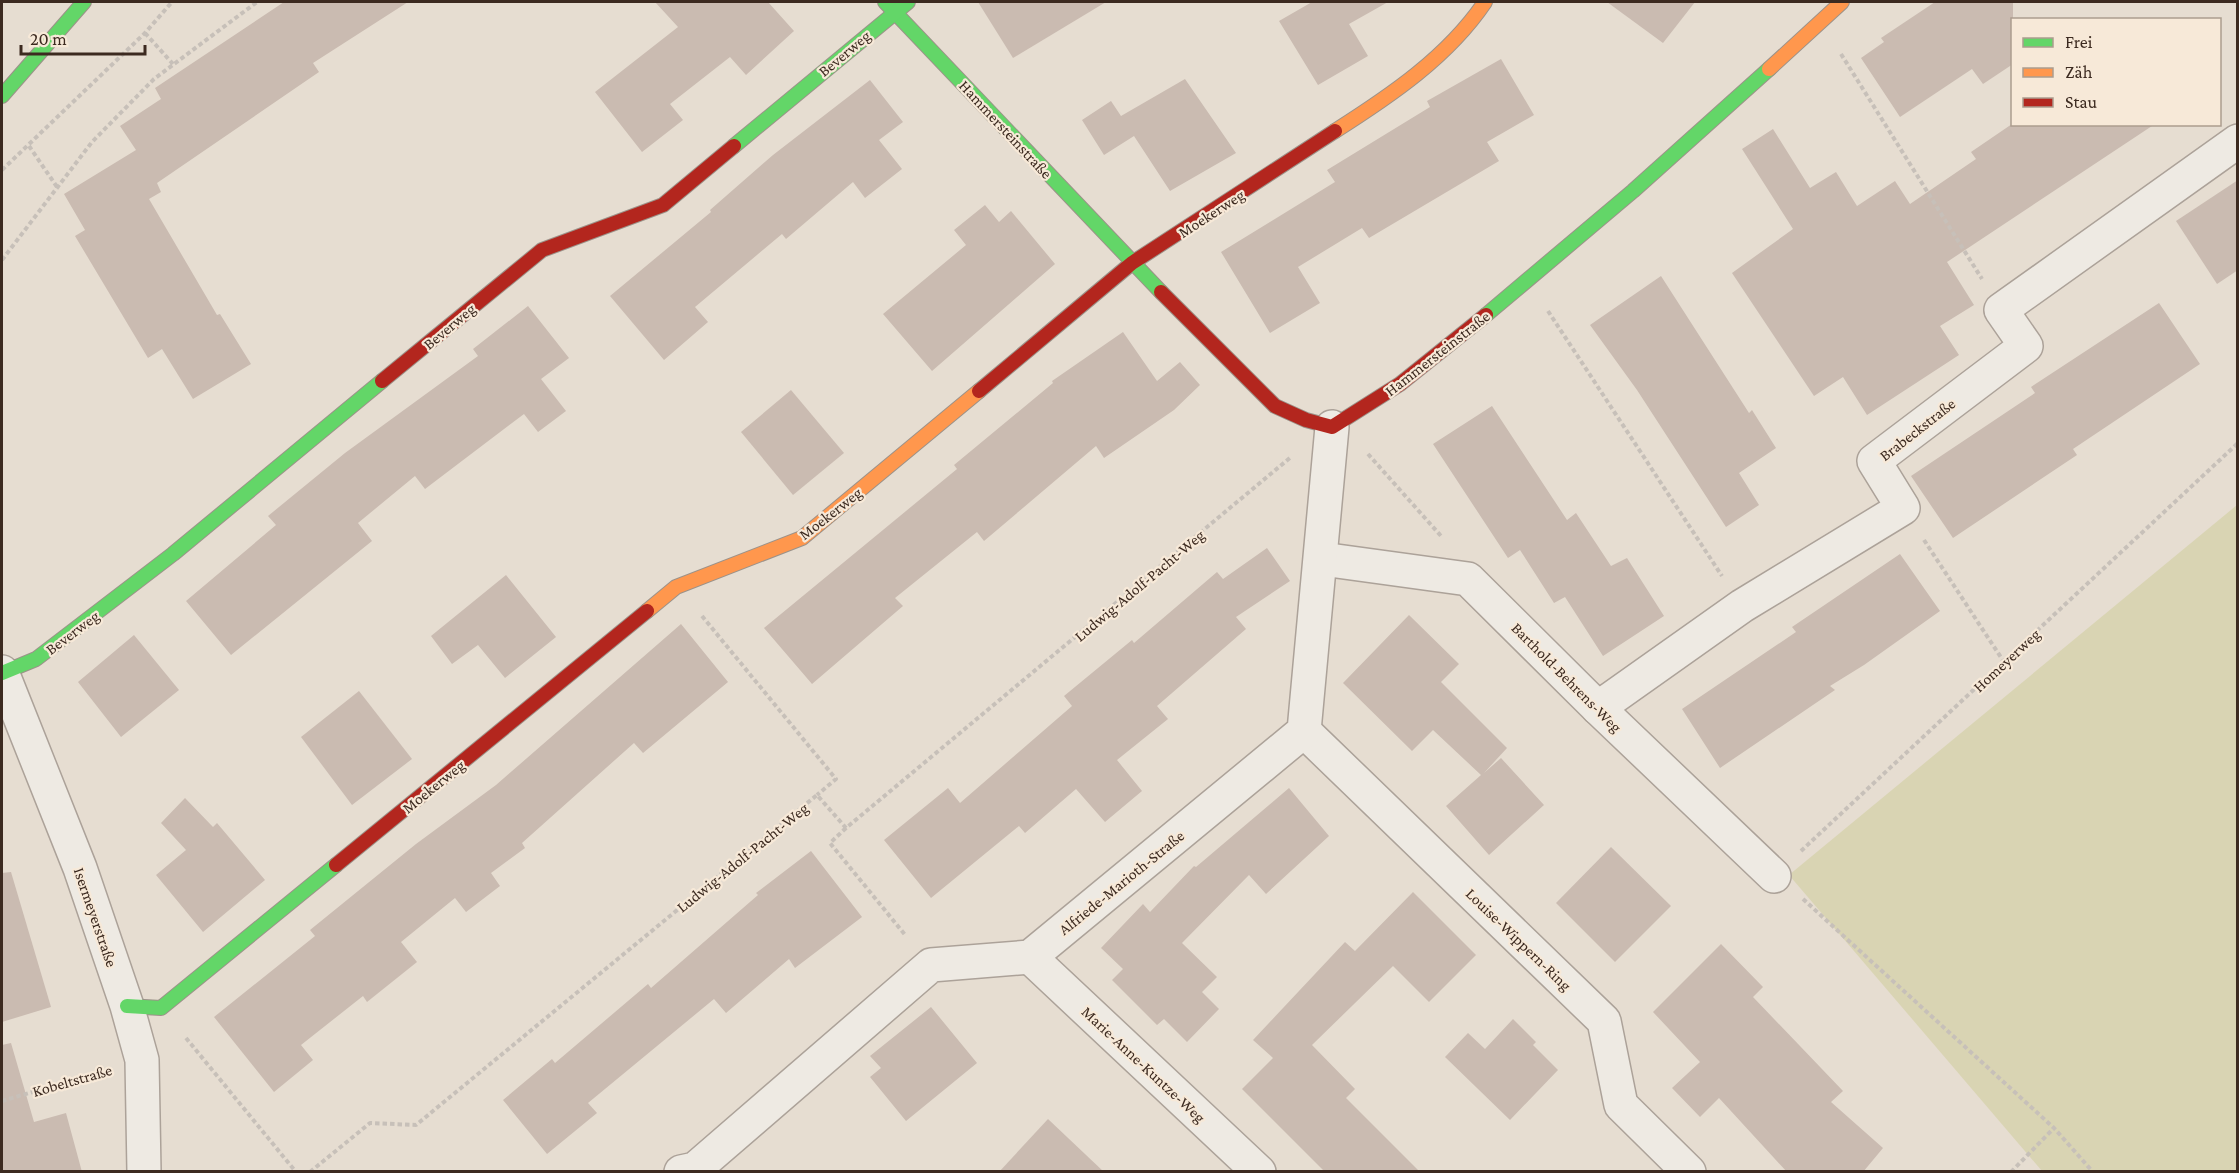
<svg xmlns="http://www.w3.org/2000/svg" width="2239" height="1173" font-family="'Crimson Pro',serif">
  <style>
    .green { fill: #d9d4b3 }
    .building { fill: #cabbb1 }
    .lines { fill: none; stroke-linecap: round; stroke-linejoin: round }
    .street-casing { stroke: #aca299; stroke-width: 36 }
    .fast-casing { stroke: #9c9289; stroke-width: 16 }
    .slow-casing { stroke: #9c9289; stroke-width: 16 }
    .jam-casing { stroke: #9c9289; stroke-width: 16 }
    .path { stroke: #c7c0b9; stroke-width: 4; stroke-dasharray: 4.5 3; stroke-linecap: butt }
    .street { stroke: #eeeae3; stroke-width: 33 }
    .fast { stroke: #63d668; stroke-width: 14 }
    .slow { stroke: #ff974d; stroke-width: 14 }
    .jam { stroke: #b3261e; stroke-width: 14 }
    .labels { text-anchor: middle; stroke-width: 4.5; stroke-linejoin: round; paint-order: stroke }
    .street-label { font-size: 16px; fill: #3c2a20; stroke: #f7e9d8 }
  </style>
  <rect width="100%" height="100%" fill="#e6ddd1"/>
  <!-- green -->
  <path class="green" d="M2237 505V1171H2042L1789 875Z"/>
  <!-- building -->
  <g class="building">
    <path d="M284 2H408L313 63 319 72 157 183 161 192 149 199 217 315 220 314 251 364 193 399 162 349 148 358 75 236 85 230 64 194 136 150 120 126 161 99 155 88Z"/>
    <path d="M655 2H768L794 31 746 75 730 57 670 104 683 120 642 152 595 92 678 27Z"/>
    <path d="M978 2H1106L1013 58Z"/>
    <path d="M1312 2H1388L1349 24 1368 56 1318 85 1279 21Z"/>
    <path d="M1607 2H1695L1663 43Z"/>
    <path d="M1935 2H2013V64L1983 84 1972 69 1900 117 1861 58 1884 42 1881 38Z"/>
    <path d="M1501 59 1534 115 1487 142 1499 161 1369 238 1362 228 1298 267 1320 303 1270 333 1221 252 1335 182 1327 170 1430 107 1427 101Z"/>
    <path d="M1185 79 1236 153 1170 191 1134 136 1104 155 1082 120 1111 101 1121 116Z"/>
    <path d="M870 80 903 122 879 140 902 169 865 198 853 182 786 239 782 234 695 307 708 322 664 360 610 296 711 212 710 210 773 155Z"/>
    <path d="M2012 124H2155L1947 262 1974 305 1940 326 1959 355 1867 415 1843 377 1814 396 1732 273 1793 229 1742 149 1773 129 1810 188 1836 172 1857 206 1895 181 1910 204 1976 159 1971 152Z"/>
    <path d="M2238 180V270L2217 284 2176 221Z"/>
    <path d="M985 205 999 222 1011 211 1055 264 932 371 883 314 966 245 954 230Z"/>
    <path d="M1661 276 1749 413 1752 410 1776 448 1739 473 1759 505 1726 527 1637 390 1590 325Z"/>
    <path d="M2159 303 2200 364 2073 449 2077 455 1953 538 1911 476 2035 393 2031 387Z"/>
    <path d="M528 306 569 358 541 379 566 411 538 432 524 414 425 489 415 476 358 523 372 541 231 655 186 601 276 525 268 516 345 453 478 356 473 349Z"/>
    <path d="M1123 332 1157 381 1180 362 1200 385 1174 410 1104 458 1096 446 984 541 977 532 895 598 903 606 812 684 764 628 957 469 954 465 1053 383 1052 381Z"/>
    <path d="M791 390 844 453 793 495 741 432Z"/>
    <path d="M1492 406 1567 520 1576 513 1611 566 1627 558 1664 616 1603 656 1565 597 1554 603 1520 550 1508 558 1433 444Z"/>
    <path d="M1267 548 1290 581 1236 617 1246 629 1157 706 1168 719 1117 760 1142 791 1105 822 1076 789 1025 833 1019 826 931 898 884 840 948 788 960 803 1072 706 1064 696 1132 640 1134 643 1217 572 1223 579Z"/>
    <path d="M1900 554 1940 611 1864 665 1830 686 1835 690 1720 768 1682 709 1796 632 1792 627Z"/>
    <path d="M506 575 556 637 505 678 478 645 452 664 431 636Z"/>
    <path d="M1409 615 1459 664 1441 682 1507 748 1484 773 1501 758 1544 805 1489 855 1446 806 1481 775 1433 730 1412 751 1343 683Z"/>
    <path d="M681 624 728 682 643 753 634 743 522 843 525 848 491 873 500 886 466 912 455 898 401 942 417 962 367 1002 363 996 301 1045 313 1060 274 1092 214 1017 315 936 310 930 416 844 496 785Z"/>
    <path d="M134 635 179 690 121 737 78 682Z"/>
    <path d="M359 691 412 759 352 805 301 737Z"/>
    <path d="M1289 788 1329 836 1266 894 1249 875 1182 943 1217 977 1202 992 1219 1009 1187 1042 1164 1019 1157 1025 1112 980 1123 969 1101 948 1143 904 1150 912 1194 866 1196 867Z"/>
    <path d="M185 798 213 827 217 823 265 880 203 932 156 875 186 850 161 823Z"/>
    <path d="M1611 847 1671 906 1615 962 1556 903Z"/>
    <path d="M811 851 862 917 795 968 789 959 726 1013 714 999 588 1103 597 1113 547 1154 503 1100 552 1059 555 1063 648 984 651 988 758 895 756 893Z"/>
    <path d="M11 872 51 1007 2 1022V873Z"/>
    <path d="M1413 892 1476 955 1429 1002 1393 966 1312 1045 1355 1089 1346 1098 1420 1172H1325L1242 1089 1273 1058 1253 1040 1345 942 1355 951Z"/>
    <path d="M1721 944 1763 987 1753 997 1843 1091 1831 1102 1883 1148 1863 1172H1787L1719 1098 1700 1117 1672 1088 1700 1062 1653 1012Z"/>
    <path d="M931 1007 977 1063 906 1121 870 1077 881 1068 870 1056Z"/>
    <path d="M1513 1019 1536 1042 1533 1045 1558 1070 1510 1120 1445 1057 1468 1033 1485 1049Z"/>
    <path d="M11 1043 34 1122 66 1113 82 1172H2V1045Z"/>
    <path d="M1048 1119 1104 1172H999Z"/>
  </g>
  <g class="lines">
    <!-- street casing -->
    <g class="street-casing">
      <g id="street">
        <path d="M1322 559 1468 579 1598 708 1774 876"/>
        <path d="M2 672 80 868 127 1006 142 1060 144 1172"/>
        <path d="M1598 708 1742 606 1903 508 1874 461 2026 346 2001 310 2238 141"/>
        <path d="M1304 731 1604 1021 1621 1105 1689 1172"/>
        <path d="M1030 957 1259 1172"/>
        <path d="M681 1172 695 1169 931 965 1030 957 1304 731 1332 427"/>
      </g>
    </g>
    <!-- fast casing -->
    <g class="fast-casing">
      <g id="fast">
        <path d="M885 2 1161 292"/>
        <path d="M2 96 84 2"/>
        <path d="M734 146 908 2"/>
        <path d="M1486 315 1633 191 1769 69"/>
        <path d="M2 673 36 659 173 554 382 381"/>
        <path d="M127 1006 161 1008 336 865"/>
      </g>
    </g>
    <!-- slow casing -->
    <g class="slow-casing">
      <g id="slow">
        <path d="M1769 69 1842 2"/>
        <path d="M1335 131C1390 96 1448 57 1485 2"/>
        <path d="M647 611 676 587 802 538 979 391"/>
      </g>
    </g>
    <!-- jam casing -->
    <g class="jam-casing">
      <g id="jam">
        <path d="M1161 292 1275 406 1306 420 1332 427 1400 384 1486 315"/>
        <path d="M382 381 542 250 663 205 734 146"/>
        <path d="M979 391 1132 263 1335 131"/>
        <path d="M336 865 647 611"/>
      </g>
    </g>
    <!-- path -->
    <g class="path">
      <path d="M145 33 173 64"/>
      <path d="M1841 54 1982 279"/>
      <path d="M29 146 57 187"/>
      <path d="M2 170 145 33 172 2"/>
      <path d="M2 260 92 142 154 79 257 2"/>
      <path d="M1548 311 1722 576"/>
      <path d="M1368 454 1441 536"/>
      <path d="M1924 540 2004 662"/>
      <path d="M702 616 836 779 817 795"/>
      <path d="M846 828 830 843 906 936"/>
      <path d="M1801 851 2238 443"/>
      <path d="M1803 899 2054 1128 2093 1172"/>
      <path d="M186 1038 296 1172"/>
      <path d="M2 1101 103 1071"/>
      <path d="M310 1172 370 1123 416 1125 817 795 846 828 1291 457"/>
      <path d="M2011 1172 2054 1128"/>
    </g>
    <!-- street -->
    <use href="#street" class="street"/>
    <!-- fast -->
    <use href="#fast" class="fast"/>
    <!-- slow -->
    <use href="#slow" class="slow"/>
    <!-- jam -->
    <use href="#jam" class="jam"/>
  </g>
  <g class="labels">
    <!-- street labels -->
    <g class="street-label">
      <text transform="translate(844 53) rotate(-40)" y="6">Beverweg</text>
      <text transform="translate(1006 129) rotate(47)" y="6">Hammersteinstraße</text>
      <text transform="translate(1211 213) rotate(-33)" y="6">Moekerweg</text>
      <text transform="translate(449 326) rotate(-40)" y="6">Beverweg</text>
      <text transform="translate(1437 353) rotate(-38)" y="6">Hammersteinstraße</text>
      <text transform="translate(1917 429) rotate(-38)" y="6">Brabeckstraße</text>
      <text transform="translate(830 513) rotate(-38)" y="6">Moekerweg</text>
      <text transform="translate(1139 585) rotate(-40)" y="6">Ludwig-Adolf-Pacht-Weg</text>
      <text transform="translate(72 632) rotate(-37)" y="6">Beverweg</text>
      <text transform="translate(2006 660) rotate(-43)" y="6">Homeyerweg</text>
      <text transform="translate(1567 677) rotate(45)" y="6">Barthold-Behrens-Weg</text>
      <text transform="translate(433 786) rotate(-39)" y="6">Moekerweg</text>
      <text transform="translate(742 857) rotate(-39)" y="6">Ludwig-Adolf-Pacht-Weg</text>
      <text transform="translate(1121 882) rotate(-39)" y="6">Alfriede-Marioth-Straße</text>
      <text transform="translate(96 917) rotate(71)" y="6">Isermeyerstraße</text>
      <text transform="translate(1519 939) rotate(44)" y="6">Louise-Wippern-Ring</text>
      <text transform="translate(1144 1064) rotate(43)" y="6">Marie-Anne-Kuntze-Weg</text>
      <text transform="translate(72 1080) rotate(-16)" y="6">Kobeltstraße</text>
    </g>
  </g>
  <!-- border -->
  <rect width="2239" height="1173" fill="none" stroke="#3c2a20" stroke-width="6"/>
  <!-- legend -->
  <rect x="2011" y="18" width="210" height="108" fill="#f7e9d8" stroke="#ac9d8e" stroke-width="1.5"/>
  <rect x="2023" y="38" width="30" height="9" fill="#63d668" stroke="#ac9d8e" stroke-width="1.5"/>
  <text x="2065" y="48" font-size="18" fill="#3c2a20">Frei</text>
  <rect x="2023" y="68" width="30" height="9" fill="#ff974d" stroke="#ac9d8e" stroke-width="1.5"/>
  <text x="2065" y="78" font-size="18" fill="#3c2a20">Zäh</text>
  <rect x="2023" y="98" width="30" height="9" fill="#b3261e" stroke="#ac9d8e" stroke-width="1.5"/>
  <text x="2065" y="108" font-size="18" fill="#3c2a20">Stau</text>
  <!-- scale -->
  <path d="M21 45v9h124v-9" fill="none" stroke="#3c2a20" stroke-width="3"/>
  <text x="30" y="45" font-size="18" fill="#3c2a20" stroke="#f7e9d8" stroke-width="4.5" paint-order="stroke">20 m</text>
</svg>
